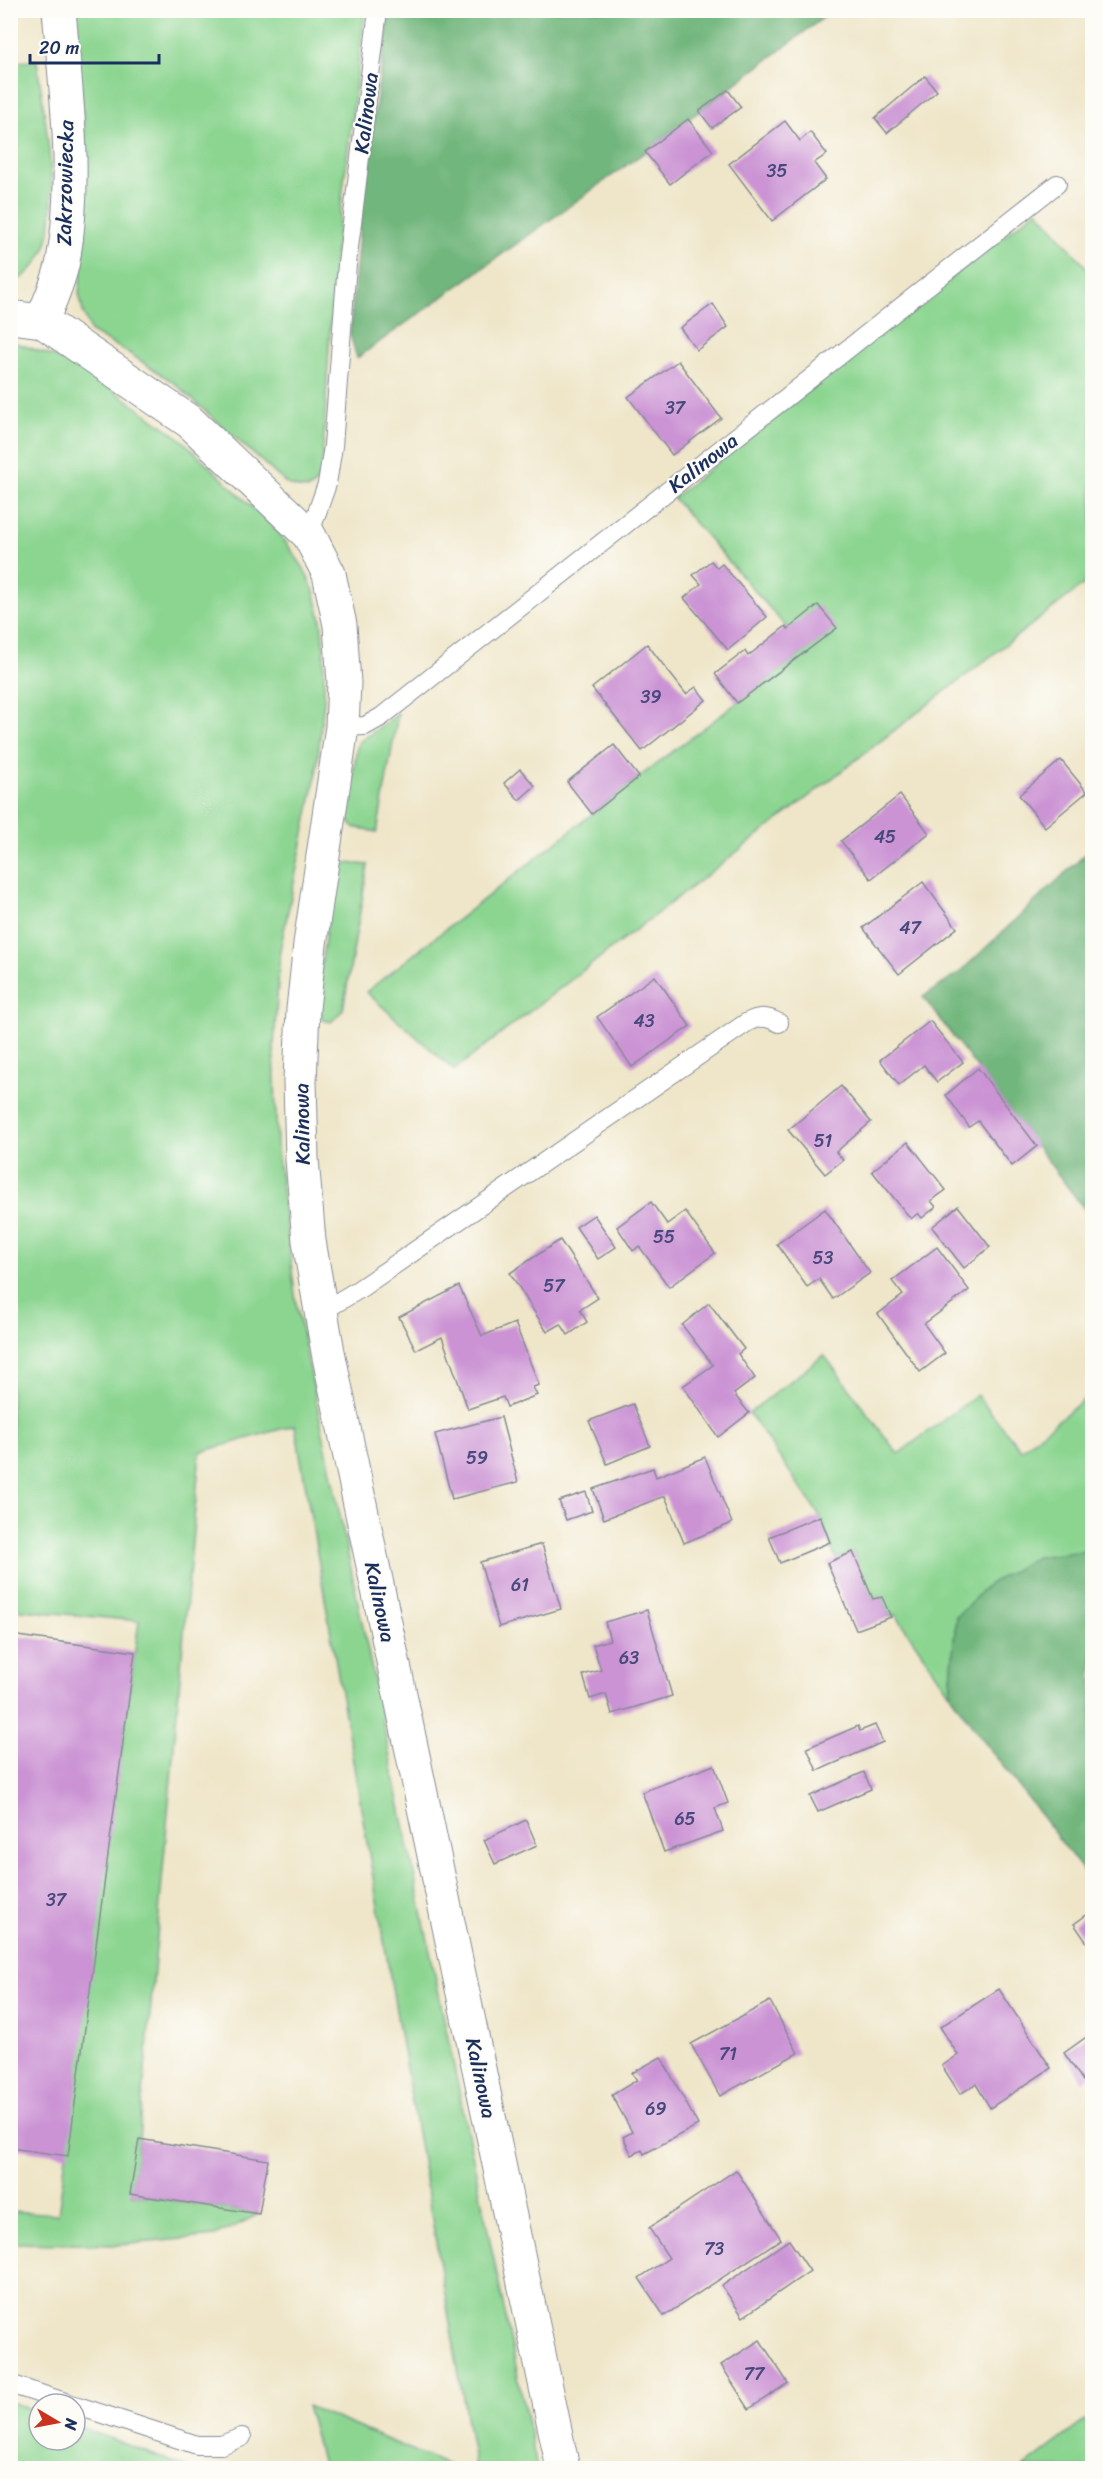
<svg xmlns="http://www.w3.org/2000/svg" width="1103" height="2479" font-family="Sriracha,sans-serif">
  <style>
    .green { fill: #8cd591; stroke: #548278; stroke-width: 1.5 }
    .forest { fill: #71b67b; stroke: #46726c; stroke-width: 1.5 }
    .building { fill: #cb93d4 }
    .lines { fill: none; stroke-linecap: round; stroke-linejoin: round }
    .service-casing { stroke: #858a94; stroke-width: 20 }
    .minor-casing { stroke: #858a94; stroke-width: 35 }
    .service { stroke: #fff; stroke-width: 18 }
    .minor { stroke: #fff; stroke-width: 33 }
    .labels { text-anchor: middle; stroke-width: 4.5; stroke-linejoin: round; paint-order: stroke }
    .number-label { font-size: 18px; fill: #47487c }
    .street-label { font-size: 21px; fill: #1b2f5e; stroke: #fdfcf7 }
  </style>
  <rect width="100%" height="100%" fill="#fdfcf7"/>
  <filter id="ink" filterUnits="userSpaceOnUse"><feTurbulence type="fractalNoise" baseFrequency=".0167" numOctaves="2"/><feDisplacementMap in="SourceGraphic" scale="12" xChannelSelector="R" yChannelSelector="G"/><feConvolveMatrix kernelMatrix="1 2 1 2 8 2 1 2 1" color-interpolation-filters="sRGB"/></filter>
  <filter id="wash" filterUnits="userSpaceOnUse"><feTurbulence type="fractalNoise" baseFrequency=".008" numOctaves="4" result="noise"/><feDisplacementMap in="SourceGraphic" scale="24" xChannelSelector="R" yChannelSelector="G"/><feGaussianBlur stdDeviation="1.35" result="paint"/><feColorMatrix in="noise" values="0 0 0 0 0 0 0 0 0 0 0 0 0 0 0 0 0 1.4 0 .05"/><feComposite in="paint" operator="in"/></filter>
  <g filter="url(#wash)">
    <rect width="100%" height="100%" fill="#efe6c9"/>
    <!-- green -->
    <g class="green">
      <path d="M72 11H365L334 263 322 468C316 491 308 493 287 484L173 382 129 353 91 332 83 312 79 293 85 242 84 122Z"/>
      <path d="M37 61C43 107 62 207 45 249 38 264 25 277 11 285V62Z"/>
      <path d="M1037 210 1092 274V578L454 1070 366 992 639 777 836 628 788 629 673 498Z"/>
      <path d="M11 341 80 366 181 439 280 534 303 567 314 591 321 619 324 650V700L316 775 280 950 274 1046 277 1149 296 1303 537 2468H475L295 1425 200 1452 139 2139 131 2194 259 2214 215 2236 119 2245 11 2243 10 2211 58 2214 139 1621 11 1609Z"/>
      <path d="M398 714 377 832 353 827 347 819V810L358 743Z"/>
      <path d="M347 863 368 865 343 1010 331 1022 323 1020C312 993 331 906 336 873Z"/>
      <path d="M824 1355 898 1454 977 1395 1021 1450 1092 1393V1550L1037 1557 956 1616 950 1694 896 1615 891 1617 882 1597 873 1599 853 1552 836 1559 820 1516 749 1413Z"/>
      <path d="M11 2402 39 2412V2440H75V2425L188 2468H11Z"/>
      <path d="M307 2406 455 2468H323Z"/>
      <path d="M1092 2415V2468H1023Z"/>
    </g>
    <!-- forest -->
    <g class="forest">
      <path d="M389 11H832L645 152 357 358 350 334 362 201Z"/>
      <path d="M1092 848V1219L923 997 959 973Z"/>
      <path d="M1092 1550V1882L979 1735 950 1694 956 1617 989 1584 1037 1557Z"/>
    </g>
    <g id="blocks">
      <!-- building -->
      <g class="building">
        <path d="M925 76 937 91 887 133 875 118Z"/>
        <path d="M728 90 741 107 712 128 699 111Z"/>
        <path d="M688 119 713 151 670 184 645 152Z"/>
        <path d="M785 121 800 141 810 132 827 154 814 163 826 179 772 221 729 164Z"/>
        <path d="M713 304 728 327 697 350 680 328Z"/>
        <path d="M678 361 721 418 672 455 628 397Z"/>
        <path d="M711 561 717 568 722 564 767 617 728 650 684 598 701 584 693 575Z"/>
        <path d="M818 605 837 628 737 703 715 674 745 651 748 656 786 626 788 629Z"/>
        <path d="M647 644 686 694 696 687 706 700 642 751 592 688Z"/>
        <path d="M614 745 639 777 592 814 567 782Z"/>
        <path d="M1061 760 1087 792 1045 827 1019 795Z"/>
        <path d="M520 769 535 786 519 800 504 783Z"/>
        <path d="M900 795 929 833 871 879 841 841Z"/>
        <path d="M923 882 957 928 899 974 863 928Z"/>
        <path d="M655 976 690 1026 632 1067 597 1017Z"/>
        <path d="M930 1021 963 1062 937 1082 924 1065 899 1085 880 1060Z"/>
        <path d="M978 1068 1037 1146 1012 1166 978 1121 969 1127 946 1095Z"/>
        <path d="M841 1086 871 1122 836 1152 843 1160 825 1174 788 1130Z"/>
        <path d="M908 1142 946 1190 931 1201 936 1207 922 1218 918 1213 911 1219 872 1171Z"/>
        <path d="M651 1202 667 1224 685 1211 715 1253 669 1287 639 1246 633 1251 617 1227Z"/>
        <path d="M958 1206 990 1247 964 1268 932 1227Z"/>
        <path d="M825 1209 870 1273 833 1299 819 1279 807 1287 777 1244Z"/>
        <path d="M594 1215 616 1247 598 1259 576 1227Z"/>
        <path d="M560 1240 598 1298 580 1310 587 1322 568 1335 561 1324 547 1332 510 1273Z"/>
        <path d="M937 1247 969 1290 924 1324 945 1353 920 1372 878 1314 903 1295 892 1281Z"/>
        <path d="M459 1286 482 1336 515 1323 539 1385 533 1387 537 1395 507 1407 503 1397 468 1409 442 1337 416 1350 399 1317Z"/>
        <path d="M709 1303 744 1349 738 1354 755 1378 734 1394 749 1413 718 1437 683 1386 713 1365 682 1325Z"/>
        <path d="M633 1404 650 1446 607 1464 589 1421Z"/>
        <path d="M501 1417 518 1482 452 1499 435 1434Z"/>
        <path d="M705 1457 732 1523 684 1543 665 1496 604 1519 593 1489 653 1468 656 1477Z"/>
        <path d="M586 1492 592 1511 566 1520 559 1501Z"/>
        <path d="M820 1516 830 1542 780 1563 769 1537Z"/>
        <path d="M542 1544 561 1609 499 1627 480 1562Z"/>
        <path d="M853 1552 873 1599 882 1597 891 1617 856 1630 827 1563Z"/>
        <path d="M647 1610 672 1696 612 1714 606 1694 590 1699 583 1675 601 1670 593 1645 610 1640 605 1622Z"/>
        <path d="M10 1635 135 1652 68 2156 10 2148Z"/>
        <path d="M875 1725 883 1742 817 1771 807 1748 858 1726 860 1731Z"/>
        <path d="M714 1765 728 1803 715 1808 723 1831 664 1852 642 1792Z"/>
        <path d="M864 1772 871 1789 818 1812 810 1796Z"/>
        <path d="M526 1820 537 1845 495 1864 484 1840Z"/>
        <path d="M1092 1911V1950L1074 1924Z"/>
        <path d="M999 1989 1051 2068 990 2108 976 2084 960 2094 942 2066 958 2055 940 2027Z"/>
        <path d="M770 2001 798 2053 720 2096 691 2044Z"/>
        <path d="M1092 2033V2075L1083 2081 1064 2053Z"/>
        <path d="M661 2057 698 2125 644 2154 642 2150 632 2155 623 2137 632 2132 612 2095 637 2080 632 2073Z"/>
        <path d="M139 2139 268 2160 259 2214 130 2194Z"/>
        <path d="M736 2170 781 2239 664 2316 639 2278 669 2258 649 2228Z"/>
        <path d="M789 2240 810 2271 743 2317 722 2286Z"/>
        <path d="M760 2340 788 2383 749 2409 721 2365Z"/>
      </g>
    </g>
  </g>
  <g filter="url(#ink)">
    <use href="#blocks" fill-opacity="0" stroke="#858a94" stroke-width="1.5"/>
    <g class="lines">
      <!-- service casing -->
      <g class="service-casing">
        <g id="service">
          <path d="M309 535 327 484 333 446 347 264 378 10"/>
          <path d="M342 727 365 726 381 717 1057 184"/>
          <path d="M321 1312 358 1290 746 1023C759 1016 766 1016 779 1023"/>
          <path d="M10 2384 71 2404"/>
          <path d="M75 2405 197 2445H221L242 2437"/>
        </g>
      </g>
      <!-- minor casing -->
      <g class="minor-casing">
        <g id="minor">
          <path d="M10 317 42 321 190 422 309 535 329 574 340 625 344 683 342 727 310 944 303 1009 300 1081 302 1159 309 1241 328 1352 563 2468"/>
          <path d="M42 321C49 302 59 282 63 261 78 179 66 93 59 10"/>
        </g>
      </g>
      <!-- service -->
      <use href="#service" class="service"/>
      <!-- minor -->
      <use href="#minor" class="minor"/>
    </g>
  </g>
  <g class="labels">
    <!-- number labels -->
    <g class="number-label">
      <text x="777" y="177">35</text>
      <text x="675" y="414">37</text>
      <text x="651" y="703">39</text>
      <text x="885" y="843">45</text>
      <text x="910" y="934">47</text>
      <text x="644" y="1027">43</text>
      <text x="823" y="1147">51</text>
      <text x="664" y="1243">55</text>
      <text x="823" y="1264">53</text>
      <text x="554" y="1292">57</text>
      <text x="477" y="1464">59</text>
      <text x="520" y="1591">61</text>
      <text x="629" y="1664">63</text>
      <text x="685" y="1825">65</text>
      <text x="56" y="1906">37</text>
      <text x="728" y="2060">71</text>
      <text x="656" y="2115">69</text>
      <text x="714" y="2255">73</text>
      <text x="754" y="2380">77</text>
    </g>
    <!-- street labels -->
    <g class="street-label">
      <text transform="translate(366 113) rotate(-83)" y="7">Kalinowa</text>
      <text transform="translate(65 183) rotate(-89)" y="7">Zakrzowiecka</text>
      <text transform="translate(703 463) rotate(-38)" y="7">Kalinowa</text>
      <text transform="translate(302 1124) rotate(-91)" y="7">Kalinowa</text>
      <text transform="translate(380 1602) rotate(78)" y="7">Kalinowa</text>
      <text transform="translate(481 2078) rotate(78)" y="7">Kalinowa</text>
    </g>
  </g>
  <!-- margin -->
  <rect width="1103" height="2479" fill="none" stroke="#fdfcf7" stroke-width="36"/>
  <!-- north arrow -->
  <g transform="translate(57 2422) rotate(100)"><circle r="28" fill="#fdfcf7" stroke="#a3aaba" stroke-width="1.5"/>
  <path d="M0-4.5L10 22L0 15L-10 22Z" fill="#c8321e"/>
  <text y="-9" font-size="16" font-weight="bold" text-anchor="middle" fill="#1b2f5e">N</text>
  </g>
  <!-- scale -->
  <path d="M30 54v9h129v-9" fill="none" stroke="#1b2f5e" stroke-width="3"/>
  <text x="39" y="54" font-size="18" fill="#1b2f5e" stroke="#fdfcf7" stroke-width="4.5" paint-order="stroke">20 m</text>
</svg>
